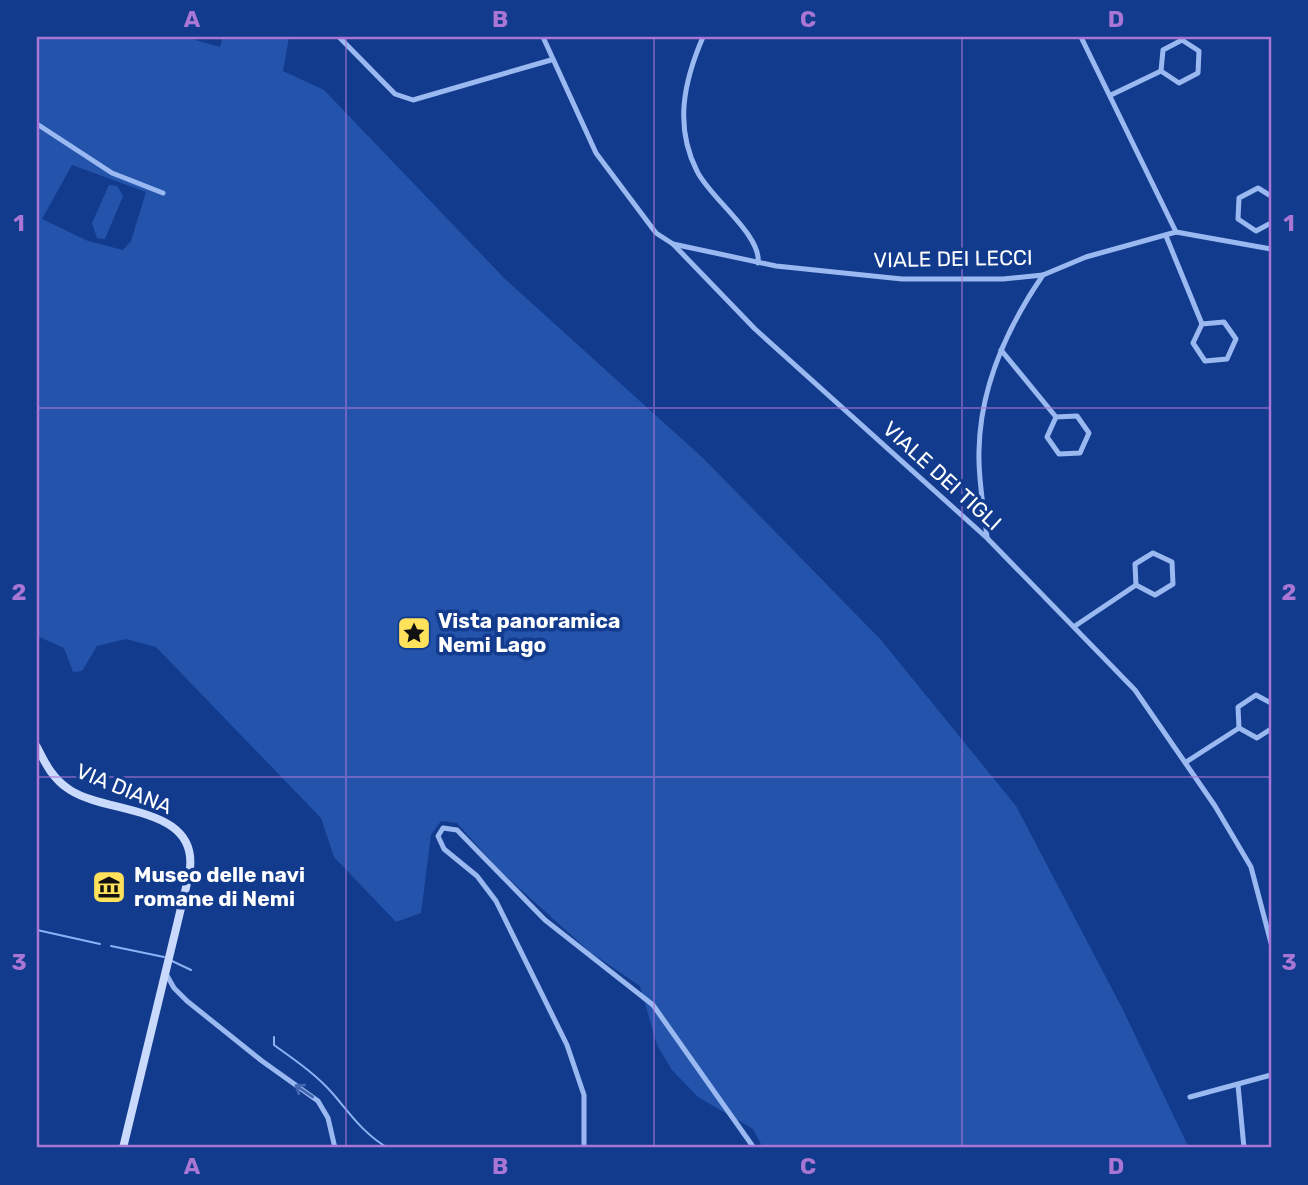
<svg xmlns="http://www.w3.org/2000/svg" width="1308" height="1185" font-family="Rubik,sans-serif">
  <style>
    .green { fill: #2453ac; fill-rule: evenodd }
    .lines { fill: none; stroke-linecap: round; stroke-linejoin: round }
    .stream { stroke: #8cb2f5; stroke-width: 2 }
    .street { stroke: #9bb9f1; stroke-width: 5 }
    .secondary { stroke: #c9dafc; stroke-width: 8 }
    .oneway { stroke: #4267b0 }
    .grid { fill: none; stroke: #a976d5; stroke-width: 2; stroke-opacity: 0.55 }
    .labels { text-anchor: middle; stroke-width: 7; stroke-linejoin: round; paint-order: stroke }
    .street-label { font-size: 21px; fill: #fff; stroke: #123b8d }
    .poi-label { font-size: 21px; font-weight: bold; fill: #fff; stroke: #123b8d; text-anchor: start }
    .neatline { fill: none; stroke: #a976d5; stroke-width: 2.5 }
    .grid-label { font-size: 23px; text-anchor: middle; font-weight: bold; fill: #a976d5 }
  </style>
  <rect width="100%" height="100%" fill="#123b8d"/>
  <!-- green -->
  <g class="green">
    <path d="M37 37H185L220 47 223 37H289L283 71 324 90 505 279 704 459 881 640 1016 806 1122 1008 1189 1148H763L753 1129 698 1097 672 1070 657 1045 640 986 590 952 499 870 457 823 441 821 431 835 421 913 396 922 334 857 321 818 156 647 126 639 97 646 82 671 73 672 64 648 37 636ZM72 165 146 192 131 241 123 250 88 241 42 219Z"/>
    <path d="M109 185 117 186 123 196 105 239 97 238 92 223Z"/>
  </g>
  <g class="lines">
    <!-- stream -->
    <g class="stream">
      <path d="M37 930 100 944"/>
      <path d="M111 946 164 957"/>
      <path d="M172 961 191 970"/>
      <path d="M274 1037V1045C295 1060 317 1075 334 1095 351 1115 364 1134 388 1148"/>
    </g>
    <!-- street -->
    <g class="street">
      <path d="M339 37 395 94 413 100 551 60"/>
      <path d="M543 37 596 153 656 233 673 244 755 329 987 538 1135 690 1215 806 1251 867 1271 943"/>
      <path d="M703 37C684 81 674 126 697 171 709 197 762 235 758 263"/>
      <path d="M1081 37 1176 232"/>
      <path d="M1182 40 1199 51 1198 73 1179 83 1161 71 1163 50Z"/>
      <path d="M1111 95 1161 71"/>
      <path d="M37 124 112 173 163 193"/>
      <path d="M1271 196 1258 188 1239 198 1238 219 1256 231 1271 223"/>
      <path d="M1166 236 1202 324"/>
      <path d="M673 244 776 266 902 279H1003L1043 275 1086 257 1176 232 1271 249"/>
      <path d="M1224 322 1236 339 1227 359 1205 361 1193 343 1202 324Z"/>
      <path d="M1001 350 1056 417"/>
      <path d="M1077 416 1089 433 1080 453 1059 454 1047 437 1056 417Z"/>
      <path d="M987 537C984 509 978 480 979 451 980 387 1008 326 1043 275"/>
      <path d="M1153 553 1172 562 1173 584 1155 595 1136 585 1135 564Z"/>
      <path d="M1075 626 1136 585"/>
      <path d="M1271 703 1256 695 1238 707 1239 728 1257 738 1271 729"/>
      <path d="M1186 762 1239 728"/>
      <path d="M165 972 174 988 187 1001 262 1061 318 1101 328 1118 335 1148"/>
      <path d="M1238 1085 1244 1148"/>
      <path d="M1190 1097 1271 1075"/>
      <path d="M584 1148V1095L567 1045 496 901 477 876 444 849 438 836 443 828 457 830 545 920 653 1005 754 1148"/>
    </g>
    <!-- secondary -->
    <path class="secondary" d="M37 747C46 765 53 779 70 790 109 815 203 805 189 875L123 1148"/>
  </g>
  <!-- one-way arrows -->
  <defs><path id="oneway-shaft" d="M-6 0H5M1.5-3L5.5 0L1.5 3" fill="none" stroke-width="1.6" stroke-linecap="round" stroke-linejoin="round" transform="scale(1.75)"/></defs>
  <use class="oneway" href="#oneway-shaft" transform="translate(304 1091) rotate(-146)"/>
  <!-- grid -->
  <path class="grid" d="M346 37V1148M654 37V1148M962 37V1148M37 408H1271M37 777H1271"/>
  <!-- icons -->
  <defs>
    <g id="sight-square" transform="scale(1.75)"><rect x="-9" y="-9" width="18" height="18" rx="4" fill="#ffe15b" stroke="#123b8d"/><path d="M0-6L1.8-2.2L6-1.7L2.9 1.2L3.7 5.4L0 3.3L-3.7 5.4L-2.9 1.2L-6-1.7L-1.8-2.2Z" fill="#111"/></g>
    <g id="museum-square" transform="scale(1.75)"><rect x="-9" y="-9" width="18" height="18" rx="4" fill="#ffe15b" stroke="#123b8d"/><path d="M0-6L6-3V-2H-6V-3ZM-5-1h2V3h-2ZM-1-1h2V3h-2ZM3-1h2V3H3ZM-6 4H6V6H-6Z" fill="#111"/></g>
  </defs>
  <g fill-rule="evenodd">
    <use href="#sight-square" x="414" y="633"/>
    <use href="#museum-square" x="109" y="887"/>
  </g>
  <g class="labels">
    <!-- street labels -->
    <g class="street-label">
      <text transform="translate(953 259) rotate(-1)" y="7">VIALE DEI LECCI</text>
      <text transform="translate(942 476) rotate(42)" y="7">VIALE DEI TIGLI</text>
      <text transform="translate(124 789) rotate(22)" y="7">VIA DIANA</text>
    </g>
    <!-- poi labels -->
    <g class="poi-label">
      <text x="438" y="628">Vista panoramica<tspan x="438" dy="24">Nemi Lago</tspan></text>
      <text x="134" y="882">Museo delle navi<tspan x="134" dy="24">romane di Nemi</tspan></text>
    </g>
  </g>
  <!-- border -->
  <rect width="1308" height="1185" fill="none" stroke="#123b8d" stroke-width="77"/>
  <rect x="38" y="38" width="1232" height="1108" class="neatline"/>
  <g class="grid-label">
    <text x="192" y="27">A</text>
    <text x="500" y="27">B</text>
    <text x="808" y="27">C</text>
    <text x="1116" y="27">D</text>
    <text x="19" y="231">1</text>
    <text x="1289" y="231">1</text>
    <text x="19" y="600">2</text>
    <text x="1289" y="600">2</text>
    <text x="19" y="970">3</text>
    <text x="1289" y="970">3</text>
    <text x="192" y="1174">A</text>
    <text x="500" y="1174">B</text>
    <text x="808" y="1174">C</text>
    <text x="1116" y="1174">D</text>
  </g>
</svg>
